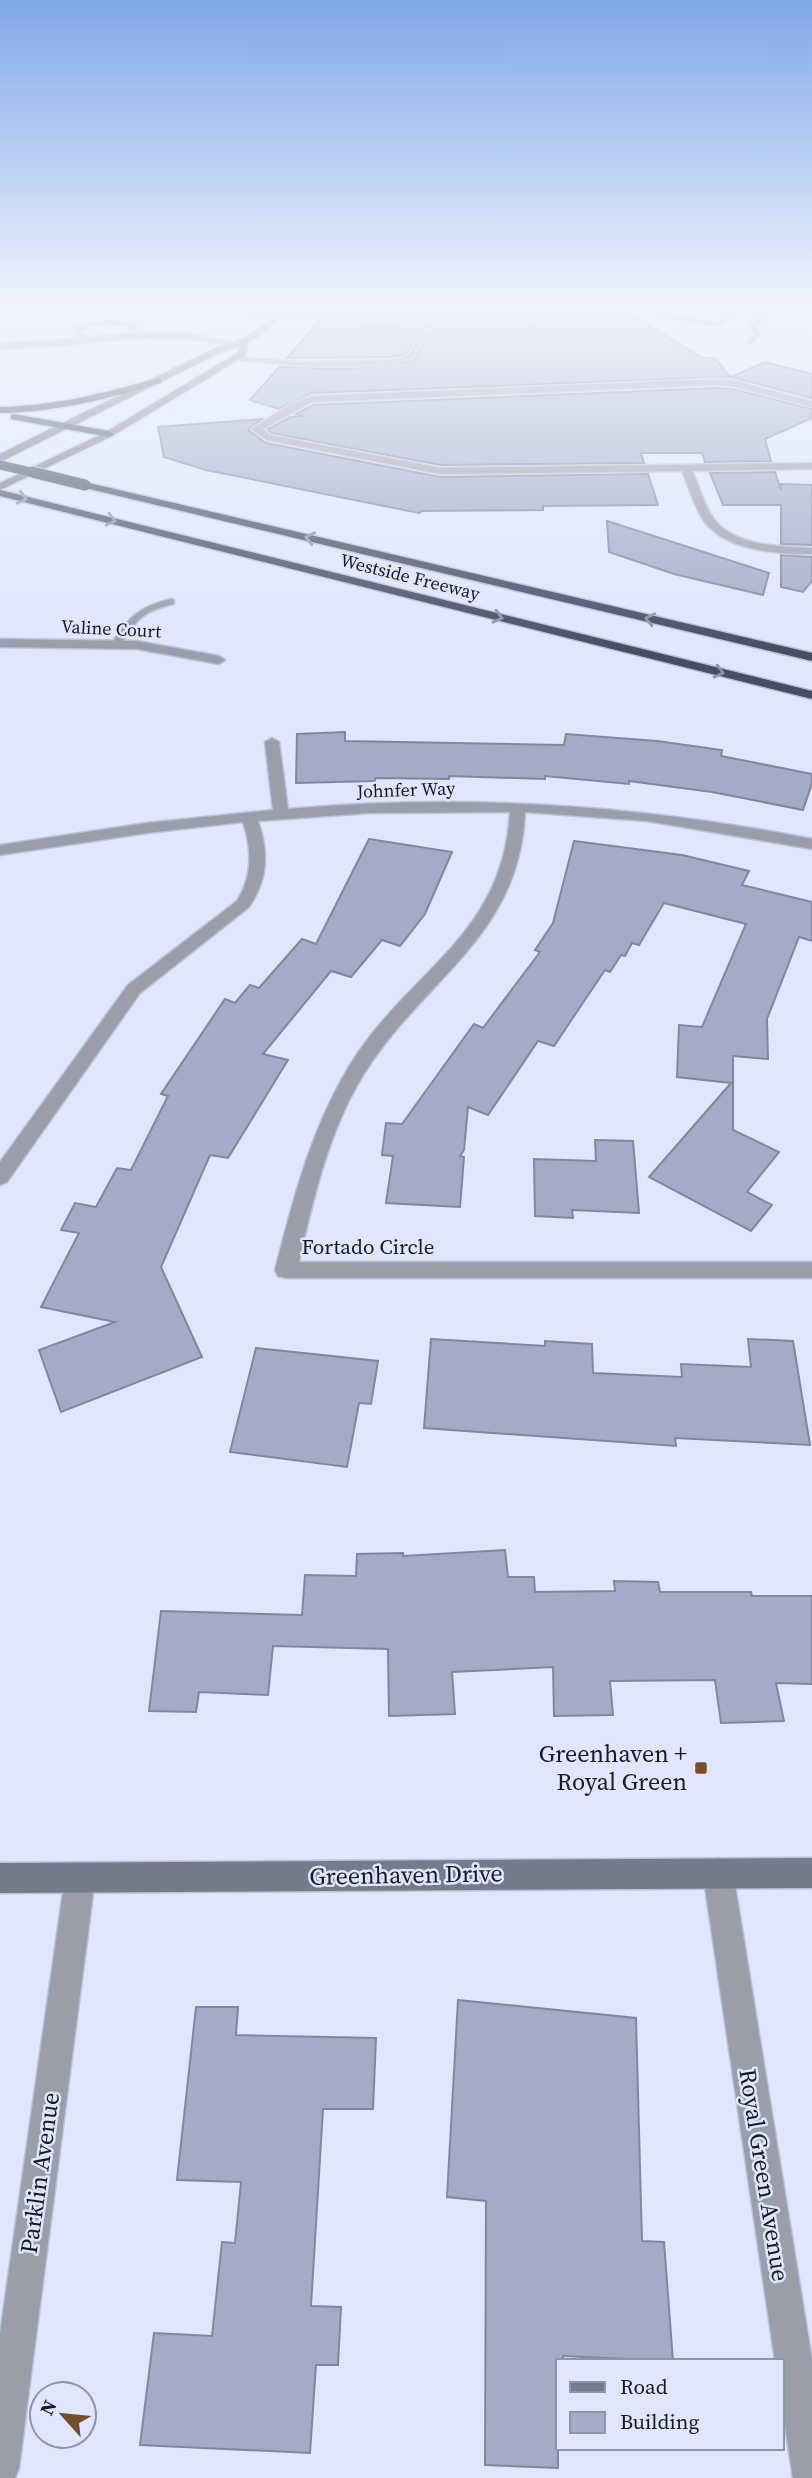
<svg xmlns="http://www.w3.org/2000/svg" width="812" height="2478" font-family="'Source Serif 4',serif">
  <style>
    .building { fill: #a3abc7; stroke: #7f87a1; stroke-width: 2 }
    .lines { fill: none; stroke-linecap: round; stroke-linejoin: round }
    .lane-casing { stroke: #bbc1d6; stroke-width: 3 }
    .street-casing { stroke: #bbc1d6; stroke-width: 3 }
    .secondary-casing { stroke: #bbc1d6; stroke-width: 3 }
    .highway-casing { stroke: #bbc1d6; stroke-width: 3 }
    .lane { fill: #9a9eaa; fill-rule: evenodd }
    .street { fill: #9a9eaa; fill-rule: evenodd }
    .secondary { fill: #767b8c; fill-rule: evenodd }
    .highway { fill: #464d65; fill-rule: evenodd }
    .highway-bridge-far1-casing { stroke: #bbc1d6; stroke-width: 10; stroke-linecap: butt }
    .highway-bridge-casing { stroke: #bbc1d6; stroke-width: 13; stroke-linecap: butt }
    .highway-bridge-far1 { stroke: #464d65; stroke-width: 9 }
    .highway-bridge { stroke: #464d65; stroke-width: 11 }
    .oneway { stroke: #8b92a9 }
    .poi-dot { fill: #754f2b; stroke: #dfe6fd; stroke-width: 2.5 }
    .labels { text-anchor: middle; stroke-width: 5; stroke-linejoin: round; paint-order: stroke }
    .far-street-label { font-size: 18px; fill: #171a24; stroke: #dfe6fd }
    .street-label { font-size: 21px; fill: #171a24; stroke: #dfe6fd }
    .near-poi-label { font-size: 24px; fill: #171a24; stroke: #dfe6fd; text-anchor: end }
    .near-street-label { font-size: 24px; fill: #171a24; stroke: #dfe6fd }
  </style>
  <rect width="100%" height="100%" fill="#dfe6fd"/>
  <!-- building -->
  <g class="building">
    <path d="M328 302H366L362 309 365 312 371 311 378 302H456L436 334 438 338 444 337 467 303 538 308 530 326 537 328 550 308 611 302 702 358H715L730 377 311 393 279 409 250 400 279 367 347 369 413 361 436 325 326 313Z"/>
    <path d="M319 321 422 329 406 354 391 357 287 358Z"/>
    <path d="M765 362 812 374V398L731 377Z"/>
    <path d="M716 388 732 389 812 409V418L765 439 771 461 705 462 702 453H641L644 463 441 465 271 433 268 429 290 417 304 416 296 414 313 405Z"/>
    <path d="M262 419 248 430 266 443 440 477 648 474 658 505 543 506V510L422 511 419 513 206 470 164 457 158 427Z"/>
    <path d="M775 472 781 490V484L812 485V545L781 544V505H723L710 473Z"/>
    <path d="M607 521 769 573 763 595 674 574 609 552Z"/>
    <path d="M781 555 812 557V581L803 592 781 587Z"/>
    <path d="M345 732V741L564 745 566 734 657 741 722 750 721 756 812 774V783L803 810 712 792 629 781V784L545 776V779L449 776V779L375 778V781L296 783 297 734Z"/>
    <path d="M369 839 452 852 425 914 400 946 382 940 351 977 331 971 263 1054 288 1060 228 1158 210 1155 161 1267 202 1357 61 1412 39 1350 115 1322 41 1307 79 1233 61 1230 75 1203 96 1207 117 1168 131 1170 168 1096 161 1094 225 999 235 1003 250 985 259 988 302 939 316 944Z"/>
    <path d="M574 841 682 855 749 871 742 885 812 902V941L799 937 767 1019 768 1059 733 1056V1130L779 1152 747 1192 772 1205 751 1231 649 1177 731 1083 677 1077 679 1025 702 1027 746 924 664 903 639 945 632 943 625 956 621 955 610 972 605 970 554 1046 538 1041 488 1115 468 1107 464 1150 460 1156 464 1157 460 1207 386 1203 393 1156 382 1155 386 1123 402 1124 474 1024 483 1028 540 952 535 950 553 923Z"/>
    <path d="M595 1140 633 1141 639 1213 572 1210 573 1218 535 1216 534 1159 596 1161Z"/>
    <path d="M431 1339 545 1346V1341L592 1344 593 1373 682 1377 681 1364 751 1367 748 1339 793 1341 810 1445 675 1438 676 1446 424 1428Z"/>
    <path d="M256 1348 378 1361 371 1404 359 1403 347 1467 230 1452Z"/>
    <path d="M505 1550 508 1577H534L535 1592 615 1591 614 1581 658 1582 660 1592H751L752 1596H812V1684L776 1683 784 1721 721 1723 715 1680 610 1681 613 1715 554 1716 553 1667 452 1672 455 1714 389 1716 388 1649 273 1646 268 1695 199 1692 196 1712 149 1711 161 1611 302 1615 305 1575 356 1576 357 1554 403 1553V1556Z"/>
    <path d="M458 2000 636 2018 642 2241 664 2242 673 2361 563 2356V2361H558V2468L485 2465 486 2201 447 2197Z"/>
    <path d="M196 2007H238L236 2035 376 2038 373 2109H323L311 2306 341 2307 338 2365H316L310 2453 140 2445 154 2333 212 2336 222 2242 235 2243 241 2182 177 2180Z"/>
  </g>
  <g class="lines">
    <!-- lane casing -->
    <g class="lane-casing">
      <g id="lane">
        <path d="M192 302 276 313 279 311 433 325 412 358C356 373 292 365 235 360L233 357 304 362 391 360 408 356 426 327 281 315 278 317 217 310Z"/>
        <path d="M369 302H376L369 309H365Z"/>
        <path d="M459 302H465L442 335H438Z"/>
        <path d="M544 302H550L537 325H533Z"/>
        <path d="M655 302H661L658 312 718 323 729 315 663 302H678L734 312 748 302H755L719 327 653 314Z"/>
        <path d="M784 302H794L773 309 756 327 760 334 752 343H748L755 333 750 326 769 307Z"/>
        <path d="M113 320 132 324 150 335 145 336C123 322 104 321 80 330L87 342 84 344 73 329 95 321Z"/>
        <path d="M171 599 174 600V604C143 611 136 619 120 646H114L112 644C127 617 141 606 171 599Z"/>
      </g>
    </g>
    <!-- street casing -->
    <g class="street-casing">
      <g id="street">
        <path d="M147 332 184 333 248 344 244 347 184 339 147 338 0 350V344Z"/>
        <path d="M716 379 732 380 812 401V407L732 386 716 385 312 402 263 429 270 435 441 468 812 463V469L692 471C699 485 703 502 712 516 730 546 781 547 812 548V554C778 554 726 551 704 521 694 507 689 487 682 471L441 474 267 440 251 429 293 403 311 396Z"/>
        <path d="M0 639 137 641 219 656 225 660 219 664 137 649 0 647Z"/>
        <path d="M272 738 279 742 288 809C464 793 639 805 812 839V849L647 821 525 812C520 932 431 975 371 1063 331 1121 314 1194 299 1262H812V1278H286L278 1276 275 1270C294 1196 313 1122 355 1057 415 967 503 934 510 812L369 813 258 821C269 853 268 879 249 907L140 993 7 1182 0 1185V1162L128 985 237 901C253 875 252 850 243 822L147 833 0 855V845L147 823 273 810 265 742Z"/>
        <path d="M718 1858 729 1862 733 1873 812 2360V2478H793L782 2406V2361H775L703 1873 707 1862Z"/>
        <path d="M80 1863 91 1867 95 1878 19 2468 15 2478H0V2334L65 1878 69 1867Z"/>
      </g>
    </g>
    <!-- secondary casing -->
    <g class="secondary-casing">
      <g id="secondary">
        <path d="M282 302H290L268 330 248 343 246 355 112 436 0 490V483L106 432 239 352V347L221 352 4 460 0 461V454L215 348C245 340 265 328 282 302Z"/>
        <path d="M800 302H812V307L801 304Z"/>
        <path d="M812 1858V1888L0 1893V1863Z"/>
      </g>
    </g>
    <!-- highway casing -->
    <g class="highway-casing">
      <g id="highway">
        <path d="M158 378 161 379V383C108 399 56 412 0 413V407C55 406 105 393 158 378Z"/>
        <path d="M14 414 109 431 114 434 109 437 11 419V415Z"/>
        <path d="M85 482 812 653V661L81 487V483Z"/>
        <path d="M0 490 812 691V699L0 496Z"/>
      </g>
    </g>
    <!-- lane -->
    <use href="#lane" class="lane"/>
    <!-- street -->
    <use href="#street" class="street"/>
    <!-- secondary -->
    <use href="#secondary" class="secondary"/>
    <!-- highway -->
    <use href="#highway" class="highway"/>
    <!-- highway-bridge-far1 casing -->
    <g class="highway-bridge-far1-casing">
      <path id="highway-bridge-far1" d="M0 465 39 474"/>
    </g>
    <!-- highway-bridge casing -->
    <g class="highway-bridge-casing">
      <path id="highway-bridge" d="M32 472 85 485"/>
    </g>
    <!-- highway-bridge-far1 -->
    <use href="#highway-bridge-far1" class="highway-bridge-far1"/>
    <!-- highway-bridge -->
    <use href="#highway-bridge" class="highway-bridge"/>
  </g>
  <!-- one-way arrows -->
  <defs><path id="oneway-chevron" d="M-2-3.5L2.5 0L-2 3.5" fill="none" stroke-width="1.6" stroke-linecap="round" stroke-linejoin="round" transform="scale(1.75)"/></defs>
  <g class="oneway">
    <use href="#oneway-chevron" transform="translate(22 498) rotate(14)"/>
    <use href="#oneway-chevron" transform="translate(111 520) rotate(14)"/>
    <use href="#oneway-chevron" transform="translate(310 538) rotate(-167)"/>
    <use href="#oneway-chevron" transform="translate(498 617) rotate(14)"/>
    <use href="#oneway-chevron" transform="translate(650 619) rotate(-167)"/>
    <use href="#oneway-chevron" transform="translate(719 672) rotate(14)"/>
  </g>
  <!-- sky -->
  <linearGradient id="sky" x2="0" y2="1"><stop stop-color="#7fa8e9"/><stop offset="0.47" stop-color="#f1f4fe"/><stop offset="1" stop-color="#f1f4fe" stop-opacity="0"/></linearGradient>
  <rect width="812" height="649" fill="url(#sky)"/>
  <!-- markers -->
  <rect class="poi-dot" x="694" y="1761" width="14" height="14" rx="3.5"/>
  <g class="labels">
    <!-- far-street labels -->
    <g class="far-street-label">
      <text transform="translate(410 577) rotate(14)" y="6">Westside Freeway</text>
      <text transform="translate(111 629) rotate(3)" y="6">Valine Court</text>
      <text transform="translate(406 790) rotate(-2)" y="6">Johnfer Way</text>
    </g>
    <!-- street labels -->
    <g class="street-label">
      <text x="368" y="1254">Fortado Circle</text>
    </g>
    <!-- near-poi labels -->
    <g class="near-poi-label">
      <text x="687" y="1762">Greenhaven +<tspan x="687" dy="28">Royal Green</tspan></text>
    </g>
    <!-- near-street labels -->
    <g class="near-street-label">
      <text transform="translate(406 1875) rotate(-1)" y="8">Greenhaven Drive</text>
      <text transform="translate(40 2173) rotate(-82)" y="8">Parklin Avenue</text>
      <text transform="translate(764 2175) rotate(81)" y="8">Royal Green Avenue</text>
    </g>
  </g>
  <!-- legend -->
  <rect x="556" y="2359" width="228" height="91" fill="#dfe6fd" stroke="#8f94a6" stroke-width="2"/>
  <rect x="570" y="2382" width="35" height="10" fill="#767b8c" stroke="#8f94a6" stroke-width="2"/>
  <text x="620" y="2394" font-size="21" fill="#171a24">Road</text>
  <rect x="570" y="2412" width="35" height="21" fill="#a3abc7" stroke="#8f94a6" stroke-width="2"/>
  <text x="620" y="2429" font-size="21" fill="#171a24">Building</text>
  <!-- north arrow -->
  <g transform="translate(63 2415) rotate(297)"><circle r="33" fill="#dfe6fd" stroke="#8f94a6" stroke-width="2"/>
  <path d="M0-5L12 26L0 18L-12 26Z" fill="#754f2b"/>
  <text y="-10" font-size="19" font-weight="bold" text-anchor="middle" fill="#171a24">N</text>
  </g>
</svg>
